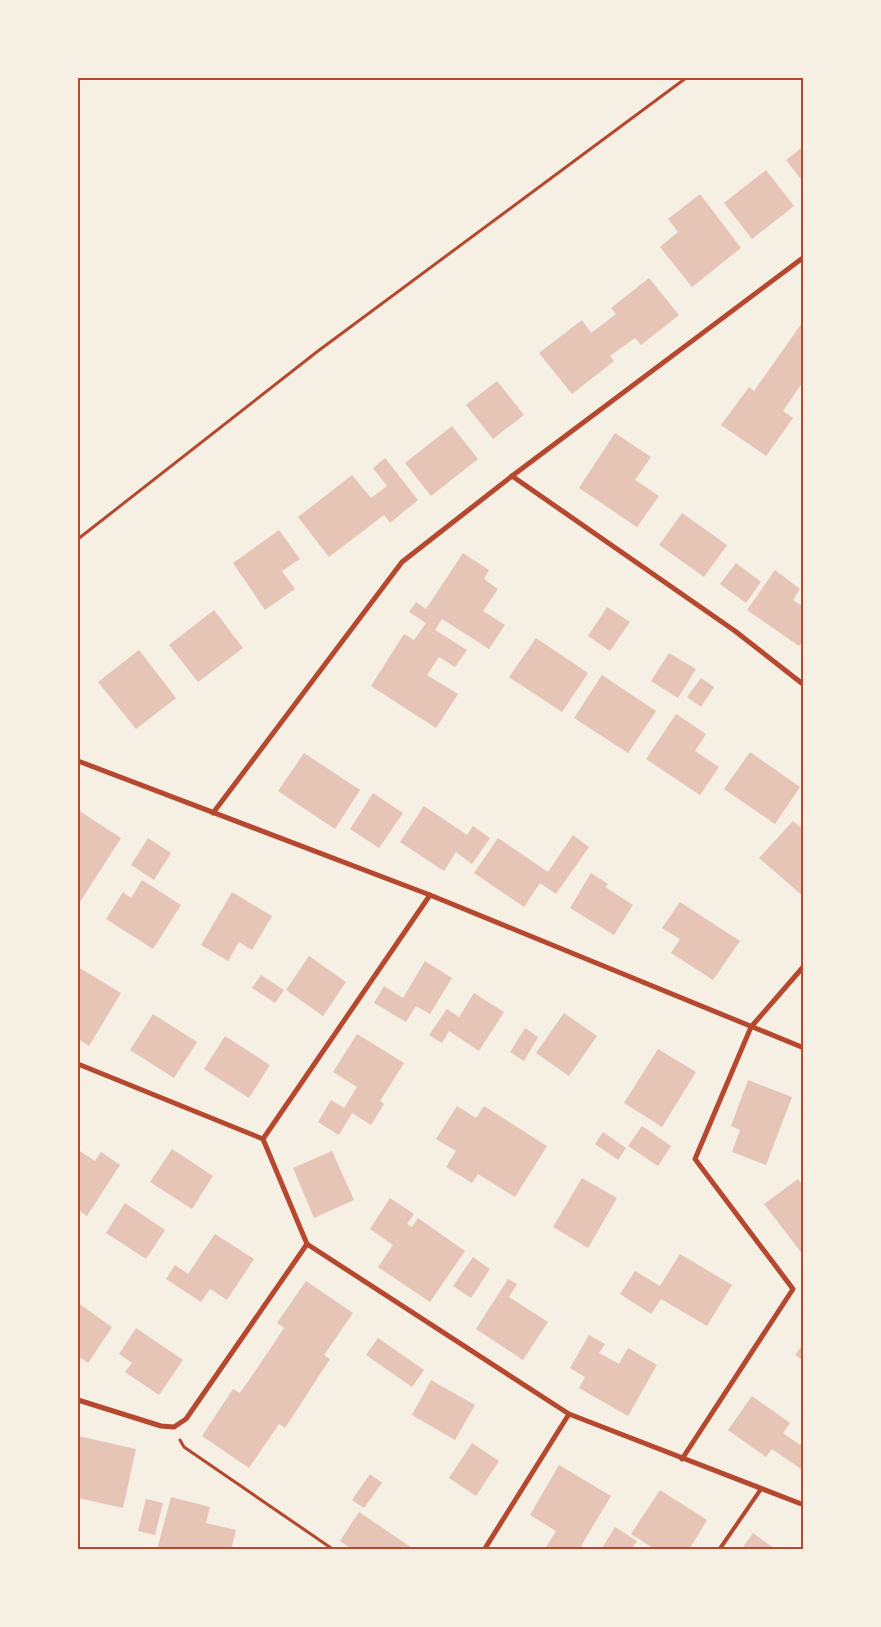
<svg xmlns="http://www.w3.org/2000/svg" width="881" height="1627" font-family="'Asap Condensed',sans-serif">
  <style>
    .building { fill: #e6c5b7 }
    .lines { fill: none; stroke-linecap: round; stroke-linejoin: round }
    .path { stroke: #b5482f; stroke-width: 3 }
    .service { stroke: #b5482f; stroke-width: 4 }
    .minor { stroke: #b5482f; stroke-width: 5 }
    .neatline { fill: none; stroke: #b5482f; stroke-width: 2 }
  </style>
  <rect width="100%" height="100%" fill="#f6efe4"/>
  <!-- building -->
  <g class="building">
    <path d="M804 146V183L786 160Z"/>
    <path d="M766 170 794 206 752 239 724 203Z"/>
    <path d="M700 194 741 248 692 287 660 247 678 232 668 219Z"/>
    <path d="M649 278 679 315 641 345 635 338 610 356 614 361 572 394 539 353 582 320 591 333 616 314 611 308Z"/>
    <path d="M804 320V384L802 383 783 411 793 418 766 456 721 425 749 387 754 391Z"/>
    <path d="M497 381 524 415 493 439 466 405Z"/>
    <path d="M452 426 478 459 431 496 405 463Z"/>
    <path d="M615 433 651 457 635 480 659 496 637 527 579 488Z"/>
    <path d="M385 458 418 500 390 523 384 515 329 557 298 517 352 475 371 498 387 486 373 468Z"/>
    <path d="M682 513 727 545 704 577 659 545Z"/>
    <path d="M279 530 300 559 282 571 295 589 265 610 233 563Z"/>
    <path d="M463 553 489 570 484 579 498 589 483 611 505 625 489 649 442 619 435 630 467 650 455 667 439 657 427 675 458 694 436 728 371 686 404 634 414 640 426 623 409 612 416 602 426 609Z"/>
    <path d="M736 563 761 582 746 603 720 584Z"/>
    <path d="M775 570 800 589 793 600 804 607V640L799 646 747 610Z"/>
    <path d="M607 607 630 622 610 651 588 636Z"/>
    <path d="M214 610 243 648 198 682 169 645Z"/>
    <path d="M536 638 588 673 562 712 509 677Z"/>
    <path d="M139 650 176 698 136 729 98 682Z"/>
    <path d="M669 653 696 669 678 698 651 681Z"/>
    <path d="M602 675 656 711 628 753 574 718Z"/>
    <path d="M701 678 714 687 701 707 687 697Z"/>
    <path d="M676 714 706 734 695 751 719 767 700 795 646 759Z"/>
    <path d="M750 752 800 787 775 824 724 789Z"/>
    <path d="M304 753 360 790 335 829 278 791Z"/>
    <path d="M373 793 403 813 379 848 350 829Z"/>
    <path d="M424 806 467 835 473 826 490 838 472 864 456 852 444 871 400 842Z"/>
    <path d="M78 810 121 838 78 905Z"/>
    <path d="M793 821 804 830V897L759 858Z"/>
    <path d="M573 835 589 847 556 894 540 883 524 907 474 873 498 838 548 872Z"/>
    <path d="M148 838 171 853 154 880 131 865Z"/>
    <path d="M591 873 608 884 605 887 633 905 614 935 570 908Z"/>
    <path d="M142 880 181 905 153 949 106 919 123 892 131 898Z"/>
    <path d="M232 892 272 916 252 950 239 942 228 961 201 945Z"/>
    <path d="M680 902 740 941 713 980 671 953 680 939 662 928Z"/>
    <path d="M309 956 346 982 323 1016 286 990Z"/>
    <path d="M425 961 452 978 430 1014 416 1006 406 1022 374 1003 384 986 403 998Z"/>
    <path d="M78 967 121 993 89 1046 78 1039Z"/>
    <path d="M261 975 284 990 275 1003 252 988Z"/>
    <path d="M474 993 504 1012 479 1051 449 1031 442 1043 429 1035 447 1009 459 1017Z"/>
    <path d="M564 1013 597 1036 569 1076 536 1053Z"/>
    <path d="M153 1014 197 1042 174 1078 130 1050Z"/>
    <path d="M525 1028 538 1037 524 1061 510 1052Z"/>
    <path d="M357 1034 404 1063 380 1101 384 1104 371 1125 352 1113 339 1135 318 1122 331 1100 344 1108 357 1087 333 1072Z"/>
    <path d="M225 1036 270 1065 249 1098 204 1069Z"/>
    <path d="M658 1049 696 1072 662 1127 624 1103Z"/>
    <path d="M748 1080 792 1097 766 1165 732 1152 740 1130 731 1126Z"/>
    <path d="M457 1106 476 1118 484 1106 547 1146 515 1197 478 1174 472 1183 446 1167 456 1151 436 1139Z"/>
    <path d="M642 1126 671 1146 658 1166 628 1146Z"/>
    <path d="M603 1132 626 1148 618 1160 595 1144Z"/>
    <path d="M172 1149 213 1176 192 1209 150 1182Z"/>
    <path d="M78 1150 95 1161 101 1152 120 1165 87 1216 78 1210Z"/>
    <path d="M332 1151 354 1200 314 1218 293 1168Z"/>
    <path d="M582 1178 617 1198 588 1248 553 1227Z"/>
    <path d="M798 1179 804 1187V1256L764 1204Z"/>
    <path d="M390 1198 414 1214 407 1224 412 1227 418 1218 465 1251 430 1302 378 1267 393 1245 370 1229Z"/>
    <path d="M125 1203 165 1230 146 1259 106 1233Z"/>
    <path d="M215 1234 254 1259 227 1300 210 1289 201 1302 166 1279 175 1265 188 1274Z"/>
    <path d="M680 1254 732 1285 707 1326 661 1299 651 1314 620 1294 635 1271 660 1286Z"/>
    <path d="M473 1257 490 1269 471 1298 453 1286Z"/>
    <path d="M508 1279 517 1284 509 1297 548 1322 523 1360 476 1329Z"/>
    <path d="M306 1281 353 1313 324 1355 330 1359 285 1428 279 1424 249 1468 202 1436 233 1389 240 1393 260 1364 284 1328 277 1323Z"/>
    <path d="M78 1303 112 1327 88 1363 78 1356Z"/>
    <path d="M136 1328 183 1360 159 1395 125 1372 132 1363 119 1354Z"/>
    <path d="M589 1335 605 1344 599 1353 619 1364 628 1348 657 1365 628 1416 579 1388 585 1377 570 1368Z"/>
    <path d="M378 1338 424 1370 412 1387 366 1355Z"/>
    <path d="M804 1343V1361L795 1355Z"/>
    <path d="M431 1380 475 1405 455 1440 412 1415Z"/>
    <path d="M752 1396 790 1423 783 1433 800 1445 804 1440V1471L772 1449 766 1457 728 1430Z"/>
    <path d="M78 1436 136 1449 123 1508 78 1498Z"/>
    <path d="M472 1443 499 1461 476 1496 449 1478Z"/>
    <path d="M559 1465 611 1496 581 1546 587 1550H551L546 1547 556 1531 530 1515Z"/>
    <path d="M370 1474 382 1483 364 1508 352 1500Z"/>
    <path d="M660 1490 707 1520 689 1550H656L631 1534Z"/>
    <path d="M171 1497 210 1507 206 1523 236 1530 231 1550H157Z"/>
    <path d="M146 1499 163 1503 155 1535 138 1531Z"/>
    <path d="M359 1512 415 1550H353L340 1541Z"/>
    <path d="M615 1527 637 1541 631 1550H601Z"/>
    <path d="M753 1533 776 1550H741Z"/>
  </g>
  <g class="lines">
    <!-- path -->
    <g class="path">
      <path d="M78 539 318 351 686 78"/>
      <path d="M180 1440 184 1447 334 1550"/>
    </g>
    <!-- service -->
    <path class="service" d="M719 1550 761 1489"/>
    <!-- minor -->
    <g class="minor">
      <path d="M512 476 735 631 804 685"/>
      <path d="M78 761 430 895 804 1048"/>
      <path d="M213 813 402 562 512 476 804 257"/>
      <path d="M78 1064 263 1139 307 1244 186 1419 174 1427 161 1426 78 1400"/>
      <path d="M263 1139 430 895"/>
      <path d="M307 1244 569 1414 804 1505"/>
      <path d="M682 1459 793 1289 695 1159 751 1027 804 966"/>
      <path d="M484 1550 569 1414"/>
    </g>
  </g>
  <!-- border -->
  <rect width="881" height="1627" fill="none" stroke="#f6efe4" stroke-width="158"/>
  <rect x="79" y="79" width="723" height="1469" class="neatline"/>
</svg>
